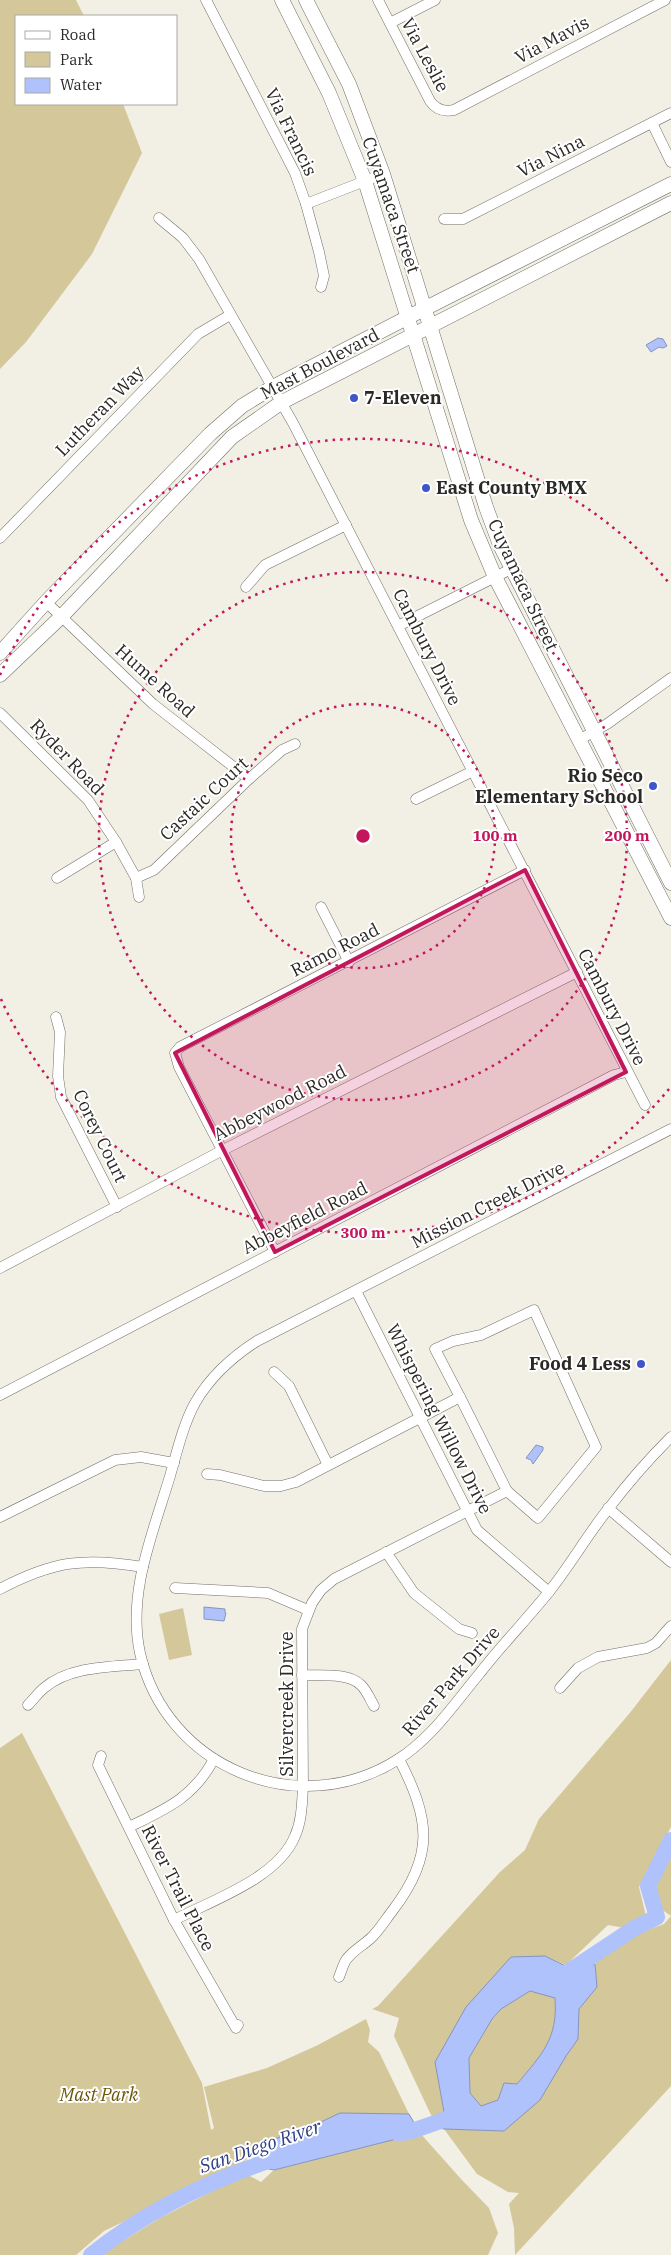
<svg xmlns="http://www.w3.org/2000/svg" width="671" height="2255" font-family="'IBM Plex Serif',serif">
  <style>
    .green { fill: #d4c799 }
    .water { fill: #afc2fb; stroke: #8794bb; fill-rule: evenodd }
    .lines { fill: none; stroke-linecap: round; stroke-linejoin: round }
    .river { stroke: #afc2fb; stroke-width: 16 }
    .minor-casing { stroke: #726f67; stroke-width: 11 }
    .major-casing { stroke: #726f67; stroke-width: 15 }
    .minor { stroke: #fff; stroke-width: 10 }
    .major { stroke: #fff; stroke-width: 14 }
    .marked { fill: #c2185b; fill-opacity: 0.2; stroke: #c2185b; stroke-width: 4; stroke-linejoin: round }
    .ring { fill: none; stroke: #c2185b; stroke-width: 2.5; stroke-dasharray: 2.5 5 }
    .poi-dot { fill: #3e56c9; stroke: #fff; stroke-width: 2 }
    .labels { text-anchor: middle; stroke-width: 4; stroke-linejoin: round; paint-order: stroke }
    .street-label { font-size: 18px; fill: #2a2926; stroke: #fff }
    .poi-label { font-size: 18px; font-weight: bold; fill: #2a2926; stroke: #fff; text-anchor: start }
    .park-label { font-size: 18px; font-style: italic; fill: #68560b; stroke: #fff }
    .water-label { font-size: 19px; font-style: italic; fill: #314183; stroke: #fff }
    .centre { fill: #c2185b; stroke: #fff; stroke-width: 2.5 }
    .ring-label { font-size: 15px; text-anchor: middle; font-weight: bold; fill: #c2185b; stroke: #fff; stroke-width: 4; stroke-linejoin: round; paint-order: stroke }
  </style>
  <rect width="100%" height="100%" fill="#f2efe5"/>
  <!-- green -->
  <g class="green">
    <path d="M0 0H76L84 16H16V104H123L142 153 92 254 26 342 0 369Z"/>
    <path d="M183 1608 192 1655 169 1660 159 1614Z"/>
    <path d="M671 1660V1827L639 1887 646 1916 630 1929 608 1925 566 1965 545 1956 435 2062 444 2112 437 2120 431 2115 394 2036 399 2018 372 2009 378 2006 500 1872 525 1850 539 1819 629 1714Z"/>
    <path d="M22 1733 202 2083 211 2130 214 2128 204 2087 267 2068 318 2045 366 2019 370 2030 368 2042 379 2052 409 2114 340 2113 308 2128 271 2140 236 2168 104 2231 76 2255H0V1748Z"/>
    <path d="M671 1851V2086L515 2255 514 2228 509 2204 519 2193 508 2192 477 2174 444 2129 504 2131 578 2039 579 2009 597 1987 595 1964 617 1941 664 1924 671 1916 658 1907 653 1892Z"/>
    <path d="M530 1991 555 1997C558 2039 542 2054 517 2084L504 2083 498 2100 481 2106 470 2093 469 2058 492 2019 501 2009Z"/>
    <path d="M420 2133 461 2179 489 2208 498 2233 488 2255H100L160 2218 246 2174 261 2182 274 2170Z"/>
  </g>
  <!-- water -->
  <g class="water">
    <path d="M658 338 663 339 667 346 663 348 659 347 651 352 646 345Z"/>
    <path d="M536 1445 543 1447V1450L533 1464 531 1460 526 1458Z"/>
    <path d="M204 1607 225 1609V1613H226L224 1621 204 1619Z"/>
    <path d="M545 1956 576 1971 595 1964 597 1987 579 2009 578 2039 566 2056 540 2100 504 2131 444 2129 434 2127 444 2112 435 2062 466 2007 511 1957ZM530 1991 555 1998C558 2039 542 2054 517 2084L504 2083 498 2100 481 2106 470 2093 469 2058 492 2019 501 2009Z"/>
    <path d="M340 2113 409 2114 420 2133 274 2170 254 2166 271 2140 308 2128Z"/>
  </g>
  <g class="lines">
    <!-- river -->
    <g class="river">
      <path d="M569 1989 568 1972 633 1929 657 1917 648 1886 671 1840"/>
      <path d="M398 2133 409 2132 455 2116"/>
      <path d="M91 2255C145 2212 209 2181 274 2159"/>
    </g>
    <!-- minor casing -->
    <g class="minor-casing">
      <g id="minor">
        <path d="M206 0 295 173 306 204 319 252 324 276 321 287"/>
        <path d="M378 0 430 101C436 110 444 112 454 110L665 0"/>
        <path d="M390 23 435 0"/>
        <path d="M652 123 671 162"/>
        <path d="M306 204 383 174"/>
        <path d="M159 218 183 238 199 259 293 423 645 1105"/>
        <path d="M444 219H463L671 113"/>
        <path d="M0 538 198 334 230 315"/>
        <path d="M246 587 265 565 346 525"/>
        <path d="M46 602 153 704 249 779"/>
        <path d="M398 626 511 569"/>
        <path d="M0 713 88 800 116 842 136 878 139 897"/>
        <path d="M579 740 607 724 671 678"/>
        <path d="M416 799 473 771"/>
        <path d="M57 878 116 842"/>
        <path d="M136 878 154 870 249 779 282 750 295 744"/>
        <path d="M321 907 349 962"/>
        <path d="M56 1017 60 1032 58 1076 61 1097 117 1207"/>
        <path d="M671 1129 257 1341C232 1357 210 1377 195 1403 183 1425 177 1452 170 1476 153 1533 127 1593 140 1653 166 1768 298 1822 397 1760 432 1738 454 1704 480 1673 502 1645 526 1620 548 1593 570 1566 587 1535 609 1508 628 1483 649 1459 671 1437"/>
        <path d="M275 1252 179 1067 175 1053 180 1047 525 870"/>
        <path d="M0 1268 221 1151 577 972"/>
        <path d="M356 1291 477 1530 549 1592"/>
        <path d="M274 1372 289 1386 328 1465"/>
        <path d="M0 1395 614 1075 626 1072"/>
        <path d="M460 1397 507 1491"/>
        <path d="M608 1508 671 1562"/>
        <path d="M0 1517 115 1460 141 1457 174 1463"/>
        <path d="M386 1552 414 1593 459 1629 472 1633"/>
        <path d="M175 1588 268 1593 308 1610"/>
        <path d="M0 1589C53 1561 84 1557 143 1567"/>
        <path d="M302 1675C319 1676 348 1672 361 1685 367 1691 370 1699 374 1706"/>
        <path d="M560 1688 578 1668 598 1657 647 1648 656 1643 671 1626"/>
        <path d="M28 1705C33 1700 38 1693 44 1688 70 1666 111 1667 143 1664"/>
        <path d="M101 1756 98 1765 174 1920 236 2028 238 2025"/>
        <path d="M129 1827C166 1809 193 1798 214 1759"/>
        <path d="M174 1920C213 1900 278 1878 295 1836 302 1820 302 1803 303 1787L302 1629 312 1603 321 1590 334 1579 507 1491 538 1518 596 1447 534 1310 481 1335 453 1341 435 1349 460 1397 296 1482 281 1486H264L220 1475 207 1474"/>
        <path d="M339 1977C341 1972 343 1965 346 1960 352 1951 364 1945 372 1937 380 1929 386 1919 393 1910 435 1855 430 1819 399 1759"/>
      </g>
    </g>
    <!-- major casing -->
    <g class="major-casing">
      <g id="major">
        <path d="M282 0 329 93 365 181 471 520 495 577 671 918"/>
        <path d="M306 0 349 84 383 174 486 507 500 545 671 883"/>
        <path d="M0 653 46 602 210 434 242 406 273 387 424 309 671 184"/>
        <path d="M0 675 62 616 232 437 282 402 671 203"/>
      </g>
    </g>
    <!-- minor -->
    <use href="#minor" class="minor"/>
    <!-- major -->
    <use href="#major" class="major"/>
  </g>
  <!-- marked area -->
  <path class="marked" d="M525 870 626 1072 275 1252 175 1053Z"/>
  <!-- distance rings -->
  <g class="ring">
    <circle cx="363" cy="836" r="132"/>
    <circle cx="363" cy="836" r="264"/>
    <path d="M669 1089A397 397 0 0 1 0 997M0 675A397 397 0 0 1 669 583"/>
  </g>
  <!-- markers -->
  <g class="poi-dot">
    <circle cx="354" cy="398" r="5"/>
    <circle cx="426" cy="488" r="5"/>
    <circle cx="653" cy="786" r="5"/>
    <circle cx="641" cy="1364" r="5"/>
  </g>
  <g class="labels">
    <!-- street labels -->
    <g class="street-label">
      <text transform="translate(552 40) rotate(-28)" y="6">Via Mavis</text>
      <text transform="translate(425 55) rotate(62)" y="6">Via Leslie</text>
      <text transform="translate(291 132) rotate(64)" y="6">Via Francis</text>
      <text transform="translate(551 156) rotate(-27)" y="6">Via Nina</text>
      <text transform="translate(391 205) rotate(71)" y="6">Cuyamaca Street</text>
      <text transform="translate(320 364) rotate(-28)" y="6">Mast Boulevard</text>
      <text transform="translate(100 411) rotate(-46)" y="6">Lutheran Way</text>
      <text transform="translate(523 585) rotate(65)" y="6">Cuyamaca Street</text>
      <text transform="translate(427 647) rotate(63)" y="6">Cambury Drive</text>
      <text transform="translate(155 681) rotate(42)" y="6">Hume Road</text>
      <text transform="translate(67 757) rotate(46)" y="6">Ryder Road</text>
      <text transform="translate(204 799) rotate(-43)" y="6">Castaic Court</text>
      <text transform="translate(335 950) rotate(-27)" y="6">Ramo Road</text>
      <text transform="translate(612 1007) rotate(63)" y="6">Cambury Drive</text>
      <text transform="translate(280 1103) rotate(-27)" y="6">Abbeywood Road</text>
      <text transform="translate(100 1136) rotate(64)" y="6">Corey Court</text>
      <text transform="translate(488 1205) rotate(-27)" y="6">Mission Creek Drive</text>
      <text transform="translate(305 1218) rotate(-27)" y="6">Abbeyfield Road</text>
      <text transform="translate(439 1419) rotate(63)" y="6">Whispering Willow Drive</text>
      <text transform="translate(451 1681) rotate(-49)" y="6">River Park Drive</text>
      <text transform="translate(287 1704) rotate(-90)" y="6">Silvercreek Drive</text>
      <text transform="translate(178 1888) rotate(63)" y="6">River Trail Place</text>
    </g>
    <!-- poi labels -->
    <g class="poi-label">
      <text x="364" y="404">7-Eleven</text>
      <text x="436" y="494">East County BMX</text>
      <text x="643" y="782" text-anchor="end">Rio Seco<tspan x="643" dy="21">Elementary School</tspan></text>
      <text x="631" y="1370" text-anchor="end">Food 4 Less</text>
    </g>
    <!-- park labels -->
    <g class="park-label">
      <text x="99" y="2101">Mast Park</text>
    </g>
    <!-- water labels -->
    <g class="water-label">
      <text transform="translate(260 2146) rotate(-19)" y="7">San Diego River</text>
    </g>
  </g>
  <circle cx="363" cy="836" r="8" class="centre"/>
  <g class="ring-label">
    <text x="495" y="841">100 m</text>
    <text x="627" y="841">200 m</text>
    <text x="363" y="1238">300 m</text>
  </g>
  <!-- legend -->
  <rect x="15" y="15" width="162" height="90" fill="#ffffff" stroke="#aaa9a8"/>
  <rect x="25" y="31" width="25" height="8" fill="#ffffff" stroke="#aaa9a8"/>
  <text x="60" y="40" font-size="15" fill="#2a2926">Road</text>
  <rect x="25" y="52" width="25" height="15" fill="#d4c799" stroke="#aaa9a8"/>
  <text x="60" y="65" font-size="15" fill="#2a2926">Park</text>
  <rect x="25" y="78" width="25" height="15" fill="#afc2fb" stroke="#aaa9a8"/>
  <text x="60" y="90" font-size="15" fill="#2a2926">Water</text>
</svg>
